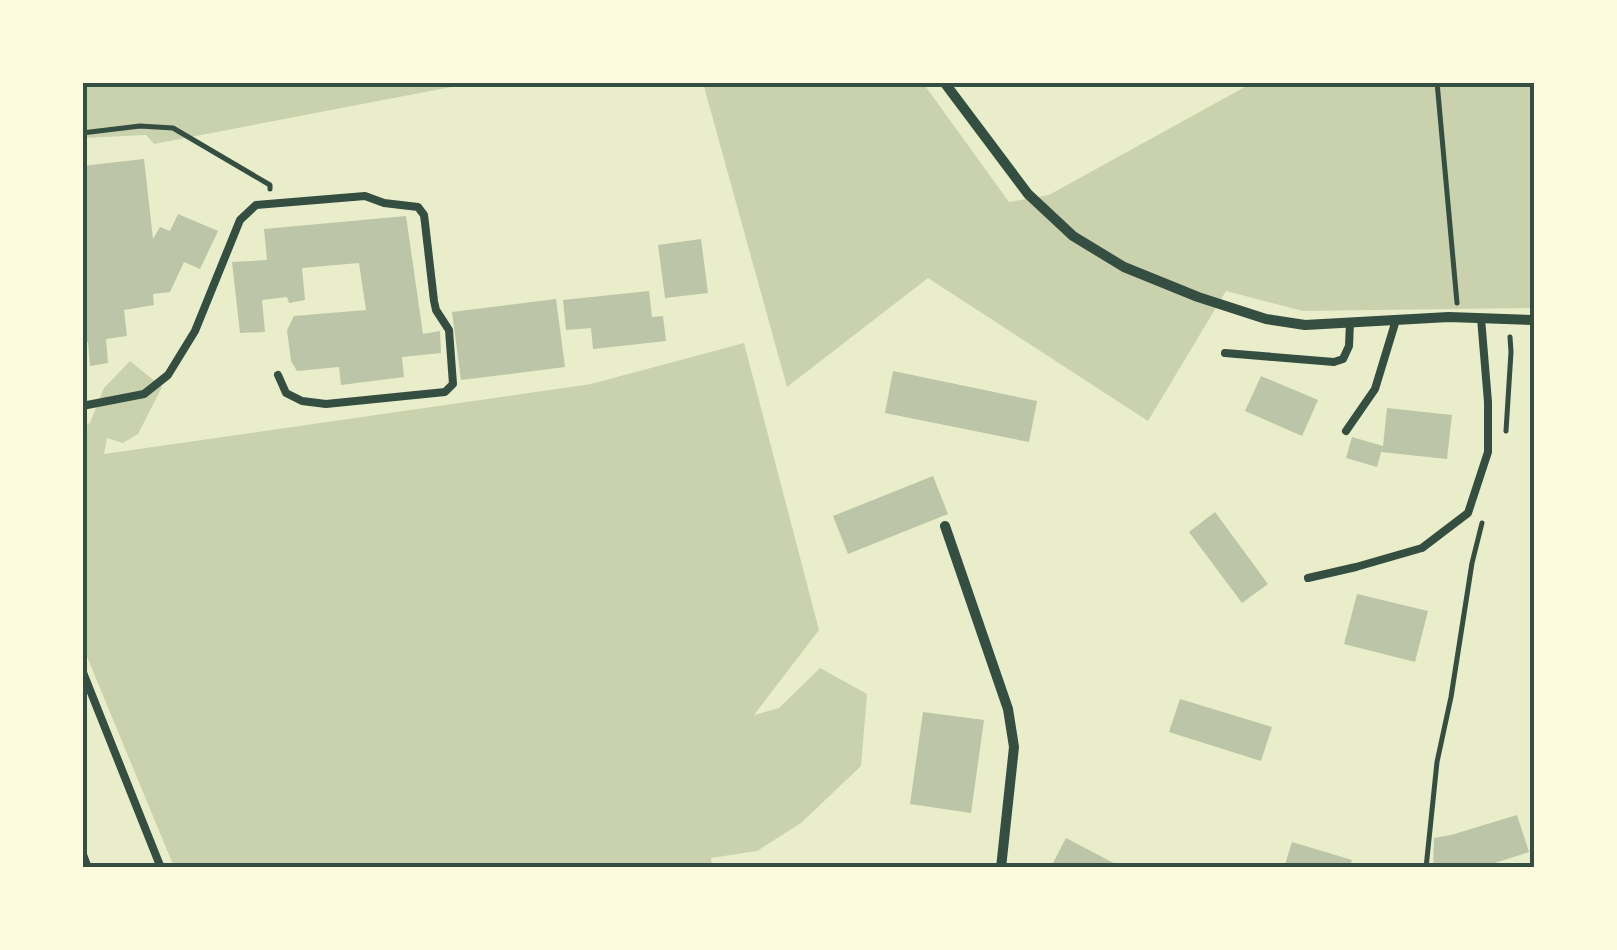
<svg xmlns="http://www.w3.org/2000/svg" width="1617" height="950" font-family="'Alegreya Sans',sans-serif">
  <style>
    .green { fill: #cad2ad }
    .building { fill: #bcc5a7 }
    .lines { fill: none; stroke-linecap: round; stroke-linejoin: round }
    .path { stroke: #344e41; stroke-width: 5 }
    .service { stroke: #344e41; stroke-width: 8 }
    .minor { stroke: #344e41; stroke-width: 10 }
    .neatline { fill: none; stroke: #344e41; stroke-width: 4 }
  </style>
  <rect width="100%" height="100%" fill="#e9edc9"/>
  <!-- green -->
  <g class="green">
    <path d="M83 83H472L154 144 146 135 83 138Z"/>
    <path d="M703 83H923L1009 202 1049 195 1252 83H1534V308L1303 311 1226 291 1148 421 928 278 787 387Z"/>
    <path d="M744 343 819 630 754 715 779 708 820 668 867 694 861 766 801 823 757 851 711 858 712 867H174L83 647V427L90 423 104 388 130 361 162 387 138 434 123 443 107 438 104 454 591 384Z"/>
  </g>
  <!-- building -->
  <g class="building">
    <path d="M144 159 153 239 160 227 170 231 178 214 218 231 200 269 184 262 170 292 153 294 154 305 124 310 127 336 106 339 108 363 90 366 88 342 82 343V166Z"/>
    <path d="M406 216 423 334 440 331 441 353 402 357 404 377 341 385 339 367 297 371 291 361 287 330 294 316 366 310 359 263 302 268 305 300 289 303 287 297 262 300 265 332 240 333 232 262 267 260 264 229Z"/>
    <path d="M701 239 708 293 665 298 658 245Z"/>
    <path d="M649 291 652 317 663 316 666 341 593 349 591 328 566 330 563 300Z"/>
    <path d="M556 299 565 367 461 380 452 312Z"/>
    <path d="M893 371 1037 401 1029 442 885 413Z"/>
    <path d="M1261 376 1318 400 1302 436 1245 411Z"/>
    <path d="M1387 408 1452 415 1447 459 1381 452 1377 467 1346 458 1352 437 1383 446Z"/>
    <path d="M933 476 948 514 848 554 833 516Z"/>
    <path d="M1215 512 1268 584 1242 603 1189 532Z"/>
    <path d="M1357 594 1428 611 1415 662 1344 644Z"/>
    <path d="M1180 699 1272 727 1261 761 1169 732Z"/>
    <path d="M923 712 984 720 971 813 910 804Z"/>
    <path d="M1517 815 1529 852 1479 868H1433L1434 838 1451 835Z"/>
    <path d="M1066 838 1123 868H1056L1052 865Z"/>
    <path d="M1292 842 1352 860 1349 868H1284Z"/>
  </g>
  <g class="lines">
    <!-- path -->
    <g class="path">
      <path d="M1437 82 1457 303"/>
      <path d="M82 133 140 126 173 128 270 185V189"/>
      <path d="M1506 431 1511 352 1510 337"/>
      <path d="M1426 868 1437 762 1451 697 1472 563 1482 523"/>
    </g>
    <!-- service -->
    <g class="service">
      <path d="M1225 353 1334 362 1343 359 1349 346 1350 322"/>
      <path d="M82 406 144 394 168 375 195 331 240 220 256 205 365 196 384 203 418 207 424 215 425 223 434 301 436 310 449 330 453 384 445 392 326 404 302 401 286 393 278 375"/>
      <path d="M1346 431 1375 389 1396 320"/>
      <path d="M1308 578 1356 567 1422 548 1468 513 1488 452V402L1481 318"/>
      <path d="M82 670 161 868"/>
      <path d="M82 852 88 868"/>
    </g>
    <!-- minor -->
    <g class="minor">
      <path d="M944 82 1028 194 1073 236 1124 267 1198 297 1266 319 1305 325 1449 317 1534 320"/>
      <path d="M945 526 1008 709 1014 747 1001 868"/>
    </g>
  </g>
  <!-- border -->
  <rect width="1617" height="950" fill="none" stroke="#fefae0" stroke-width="170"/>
  <rect x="85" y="85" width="1447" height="780" class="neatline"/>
</svg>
